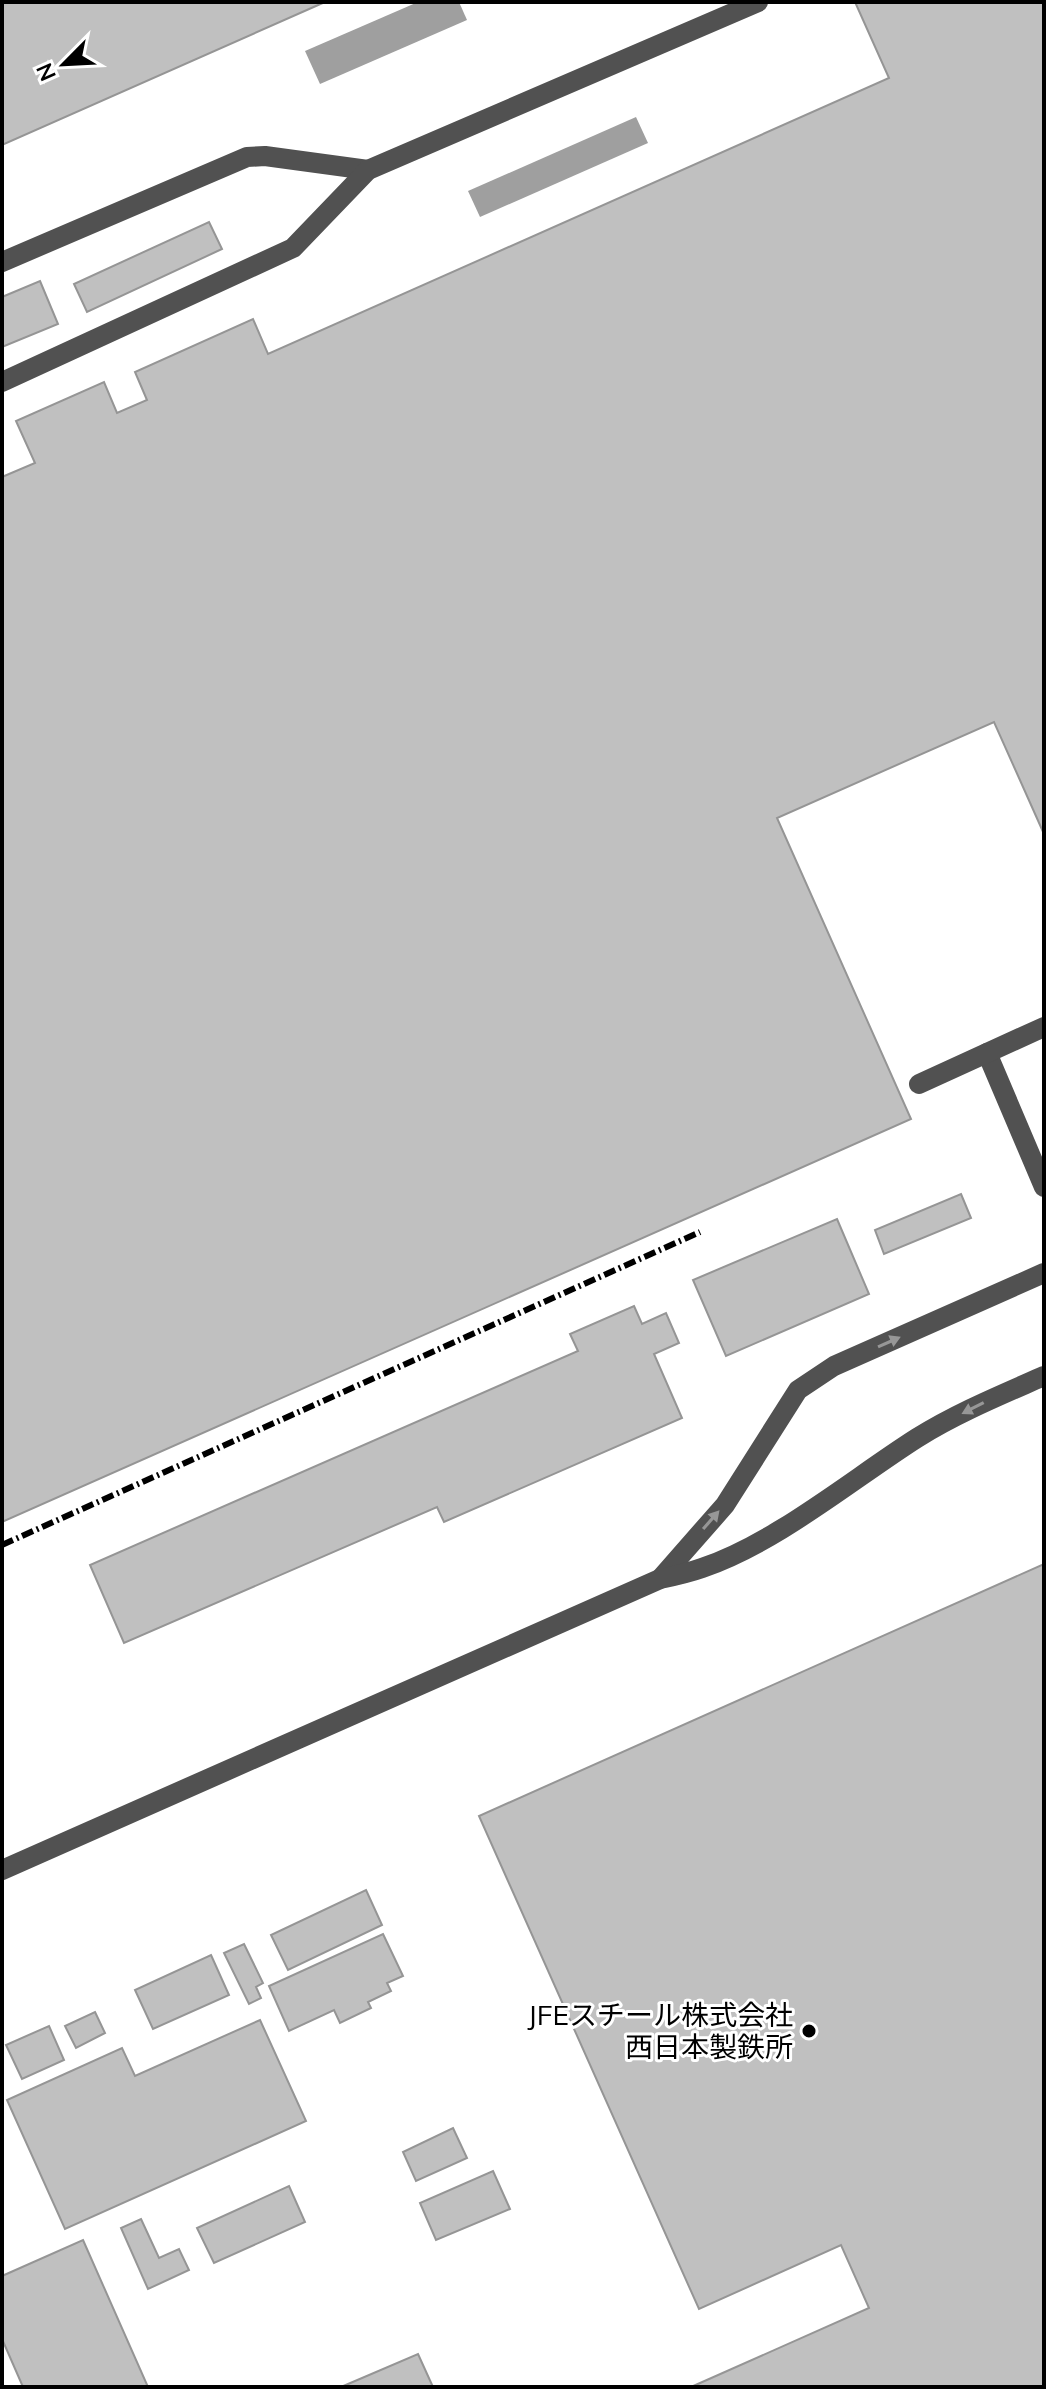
<svg xmlns="http://www.w3.org/2000/svg" width="1046" height="2389" font-family="Mulish,'Noto Sans JP',sans-serif">
  <style>
    .water { fill: #9f9f9f }
    .building { fill: #c0c0c0; stroke: #959595; stroke-width: 2 }
    .lines { fill: none; stroke-linecap: round; stroke-linejoin: round }
    .minor { stroke: #515151; stroke-width: 20 }
    .rail { stroke: #000; stroke-width: 6; stroke-dasharray: 12 4 2 4; stroke-linecap: butt }
    .oneway { fill: #979797 }
    .poi-dot { fill: #000; stroke: #fff; stroke-width: 3 }
    .labels { text-anchor: middle; stroke-width: 6; stroke-linejoin: round; paint-order: stroke }
    .poi-label { font-size: 28px; fill: #000; stroke: #fff; text-anchor: end }
  </style>
  <rect width="100%" height="100%" fill="#fff"/>
  <!-- water -->
  <g class="water">
    <path d="M418 2H459L467 20 320 84 305 51Z"/>
    <path d="M636 117 648 143 480 217 468 191Z"/>
  </g>
  <!-- building -->
  <g class="building">
    <path d="M2 2H325L2 145Z"/>
    <path d="M855 2H1044V834L994 722 777 818 911 1119 2 1522V477L35 463 16 421 104 382 117 413 147 400 135 372 253 319 268 354 889 78Z"/>
    <path d="M209 222 222 249 87 312 74 284Z"/>
    <path d="M40 281 58 324 2 347V297Z"/>
    <path d="M961 1194 971 1218 884 1254 875 1230Z"/>
    <path d="M837 1219 869 1294 726 1356 693 1280Z"/>
    <path d="M634 1306 642 1324 666 1313 679 1343 654 1354 682 1418 444 1522 437 1507 124 1643 90 1565 578 1351 570 1334Z"/>
    <path d="M1044 1564V2387H691L869 2308 841 2245 699 2309 479 1816Z"/>
    <path d="M366 1890 382 1925 288 1970 271 1935Z"/>
    <path d="M383 1934 403 1976 387 1983 391 1991 368 2002 371 2008 340 2023 334 2010 289 2031 269 1986Z"/>
    <path d="M244 1944 263 1983 256 1987 261 1998 249 2004 224 1953Z"/>
    <path d="M211 1955 229 1995 153 2029 135 1990Z"/>
    <path d="M95 2012 105 2033 76 2048 65 2026Z"/>
    <path d="M260 2020 306 2121 65 2229 7 2100 122 2048 135 2076Z"/>
    <path d="M49 2026 64 2060 22 2079 6 2045Z"/>
    <path d="M453 2128 467 2158 416 2181 403 2152Z"/>
    <path d="M493 2171 510 2209 436 2240 420 2203Z"/>
    <path d="M289 2186 305 2222 214 2263 197 2228Z"/>
    <path d="M141 2219 159 2258 179 2249 189 2270 148 2289 121 2228Z"/>
    <path d="M83 2240 148 2387H23L2 2339V2276Z"/>
    <path d="M418 2354 433 2387H341Z"/>
  </g>
  <g class="lines">
    <!-- minor -->
    <g class="minor">
      <path d="M2 262 247 157 265 156 368 170"/>
      <path d="M2 382 293 248 368 170 758 2"/>
      <path d="M987 1053 1044 1187"/>
      <path d="M919 1084 1044 1027"/>
      <path d="M660 1579 725 1505 798 1390 834 1366 1044 1273"/>
      <path d="M2 1870 660 1579C674 1576 688 1573 702 1568 776 1543 851 1480 917 1438 957 1413 1001 1395 1044 1376"/>
    </g>
    <!-- rail -->
    <path class="rail" d="M2 1545 700 1232"/>
  </g>
  <!-- one-way arrows -->
  <defs><path id="oneway-solid" d="M-6-.8H1V-3.2L6.5 0L1 3.2V.8H-6Z" transform="scale(2)"/></defs>
  <g class="oneway">
    <use href="#oneway-solid" transform="translate(889 1342) rotate(-24)"/>
    <use href="#oneway-solid" transform="translate(973 1408) rotate(153)"/>
    <use href="#oneway-solid" transform="translate(711 1520) rotate(-49)"/>
  </g>
  <!-- markers -->
  <circle class="poi-dot" cx="809" cy="2031" r="8"/>
  <g class="labels">
    <!-- poi labels -->
    <g class="poi-label">
      <text x="793" y="2025">JFEスチール株式会社<tspan x="793" dy="32">西日本製鉄所</tspan></text>
    </g>
  </g>
  <!-- border -->
  <rect width="1046" height="2389" fill="none" stroke="#000000" stroke-width="8"/>
  <!-- north arrow -->
  <g transform="translate(64 64) rotate(246)" stroke="#ffffff" stroke-width="6" paint-order="stroke">
  <path d="M0-6L14 30L0 20L-14 30Z" fill="#000000"/>
  <text y="-12" font-size="22" font-weight="bold" text-anchor="middle" fill="#000000">N</text>
  </g>
</svg>
